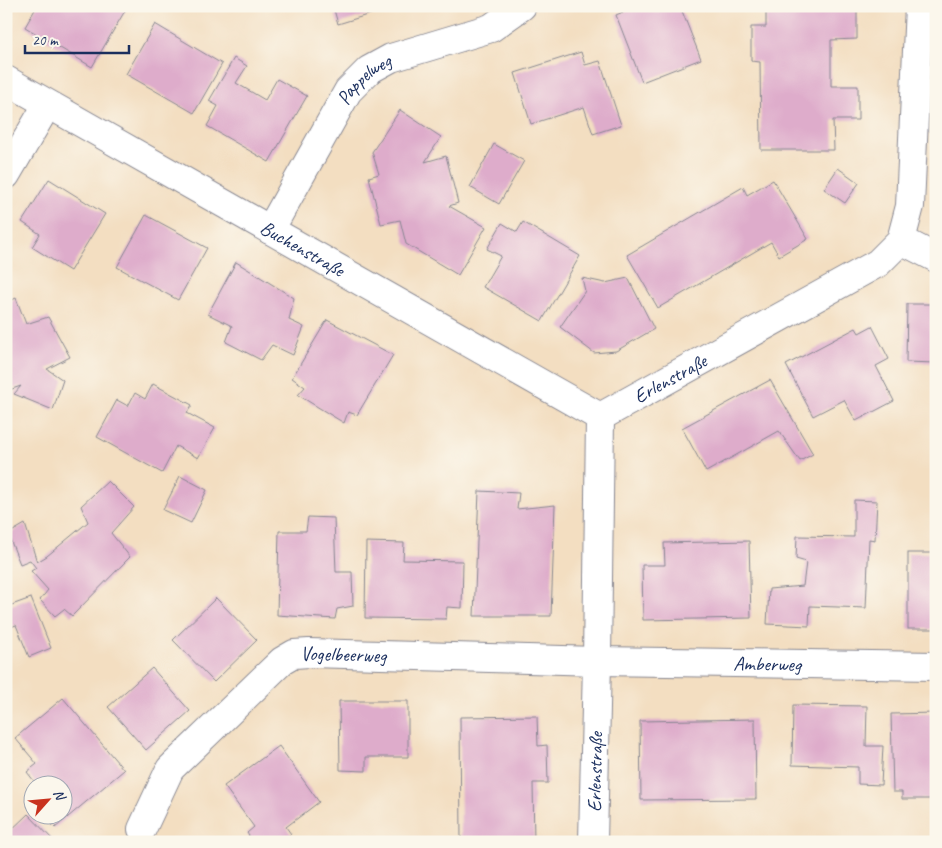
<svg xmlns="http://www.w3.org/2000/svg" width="942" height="848" font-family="Caveat,sans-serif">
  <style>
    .building { fill: #deaccb }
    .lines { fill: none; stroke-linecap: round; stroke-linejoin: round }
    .street-casing { stroke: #878690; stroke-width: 30 }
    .street { stroke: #fff; stroke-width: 28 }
    .labels { text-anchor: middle; stroke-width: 4; stroke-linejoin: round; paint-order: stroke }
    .street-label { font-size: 20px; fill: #1b2f5e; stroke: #fbf7ec }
  </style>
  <rect width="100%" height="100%" fill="#fbf7ec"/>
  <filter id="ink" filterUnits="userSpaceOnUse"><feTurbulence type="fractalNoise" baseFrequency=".02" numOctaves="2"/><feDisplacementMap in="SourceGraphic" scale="10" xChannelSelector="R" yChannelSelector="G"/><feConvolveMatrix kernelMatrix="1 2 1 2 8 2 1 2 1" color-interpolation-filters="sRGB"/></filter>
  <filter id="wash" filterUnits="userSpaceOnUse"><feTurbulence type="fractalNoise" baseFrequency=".0096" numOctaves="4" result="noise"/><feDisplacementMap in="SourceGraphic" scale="20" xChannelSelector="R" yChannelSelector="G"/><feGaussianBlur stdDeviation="1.12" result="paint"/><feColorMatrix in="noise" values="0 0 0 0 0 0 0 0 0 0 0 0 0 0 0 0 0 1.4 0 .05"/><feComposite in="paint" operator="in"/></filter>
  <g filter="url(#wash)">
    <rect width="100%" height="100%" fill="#f3dec1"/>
    <g id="blocks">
      <!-- building -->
      <g class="building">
        <path d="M37 6H121L126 9 92 67 25 27Z"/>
        <path d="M333 6H375L377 12 338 24Z"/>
        <path d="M637 6H680L701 59 642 82 616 15Z"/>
        <path d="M766 6H857V39L831 40V86H858V120H833L834 150H761L760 62 751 61V27H766Z"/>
        <path d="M155 24 222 64 194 113 126 74Z"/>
        <path d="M581 52 585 65 600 61 621 125 593 134 584 107 531 124 515 73Z"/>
        <path d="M234 58 247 66 236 83 265 100 277 79 307 96 269 162 207 126 218 106 209 101Z"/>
        <path d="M400 110 441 137 425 162 446 156 458 203 449 206 486 227 458 275 406 244 400 220 381 224 369 177 379 174 372 152Z"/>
        <path d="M494 144 524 161 499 204 470 187Z"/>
        <path d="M838 168 859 183 845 203 824 189Z"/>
        <path d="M49 179 105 214 70 271 32 247 40 234 22 222Z"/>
        <path d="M773 180 808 239 779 256 771 242 658 308 627 255 743 187 747 195Z"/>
        <path d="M146 215 207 248 178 300 117 267Z"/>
        <path d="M523 222 580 256 542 321 483 287 501 256 487 249 502 223 517 232Z"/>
        <path d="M236 262 294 298 289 320 304 327 293 355 272 345 261 360 226 342 232 326 208 314Z"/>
        <path d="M582 278 605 283 628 278 654 329 616 351 594 353 560 327 585 291Z"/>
        <path d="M16 298 26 324 48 317 70 357 47 369 63 380 53 410 14 394 21 386 6 391V303Z"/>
        <path d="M907 304H936V363L906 362Z"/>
        <path d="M327 320 393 355 357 415 348 412 344 423 298 395 305 387 292 378Z"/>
        <path d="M872 326 889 359 876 366 894 401 856 421 844 400 813 416 786 365 856 328 859 333Z"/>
        <path d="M770 380 813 454 800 461 779 431 706 472 682 428Z"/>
        <path d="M153 384 192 405 187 413 215 428 198 458 176 446 162 473 97 437 117 400 128 406 135 393 145 399Z"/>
        <path d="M180 476 207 490 191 523 163 510Z"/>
        <path d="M108 481 134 507 111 533 130 557 72 616 64 609 55 616 40 600 48 590 31 571 36 568 30 560 20 564 8 534 25 524 37 562 47 556 88 522 81 506Z"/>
        <path d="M479 491 519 493 517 509 555 505 551 616H474Z"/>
        <path d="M854 500 877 501 875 540 869 539 866 608 810 606 809 626 767 624 769 589 803 586 806 562 796 559 797 536 854 537Z"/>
        <path d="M308 517 334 518 336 572H352L353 606 337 609 335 619 277 615 279 531H306Z"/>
        <path d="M749 541 751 618 643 620 642 565H665L664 543Z"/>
        <path d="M366 542 404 543 403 560 463 561 462 608 447 607 446 619 365 618Z"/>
        <rect x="908" y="553" width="28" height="76"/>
        <path d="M31 598 51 648 29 657 16 625 6 629V600L9 606Z"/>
        <path d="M216 598 257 640 214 682 173 640Z"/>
        <path d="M152 668 190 711 146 750 108 707Z"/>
        <path d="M63 698 124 770 55 828 44 816H62V786H38L27 772 37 764 15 738Z"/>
        <path d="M339 701H408V757H366V771L340 770Z"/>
        <path d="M793 705 867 706 866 746H883L881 785 858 784V767L792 765Z"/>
        <path d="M936 713V799H902V792H893L891 714Z"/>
        <path d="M537 716 538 746 547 745 548 783H533L534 842H461L460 717Z"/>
        <path d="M755 719 756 799 641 800 640 721Z"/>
        <path d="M279 746 319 802 286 827 291 834 280 842H253L247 833 254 827 224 786Z"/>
        <path d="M28 814 55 842H6V835Z"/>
      </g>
    </g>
  </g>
  <g filter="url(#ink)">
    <use href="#blocks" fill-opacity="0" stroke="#878690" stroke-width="1"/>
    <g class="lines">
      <!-- street casing -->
      <g class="street-casing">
        <g id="street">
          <path id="s1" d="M6 80 600 417"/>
          <path d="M6 175 47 105"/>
          <path id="s2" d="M270 230 348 91 369 70 391 58 491 28 522 6"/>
          <path d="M901 240 936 258"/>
          <path id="s3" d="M600 417 878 263 901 240 910 206 919 6"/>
          <path id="s4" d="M142 829 170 769 282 661 294 654 309 653 597 661 936 666"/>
          <path id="s5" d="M593 842 597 661 600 417"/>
        </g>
      </g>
      <!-- street -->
      <use href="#street" class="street"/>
    </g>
  </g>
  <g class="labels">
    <!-- street labels -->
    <g class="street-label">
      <text dy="7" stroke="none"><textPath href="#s2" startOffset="179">Pappelweg</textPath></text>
      <text dy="7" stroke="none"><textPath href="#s1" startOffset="341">Buchenstraße</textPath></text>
      <text dy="7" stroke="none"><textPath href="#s3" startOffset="80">Erlenstraße</textPath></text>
      <text dy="7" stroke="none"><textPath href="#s4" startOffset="285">Vogelbeerweg</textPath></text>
      <text dy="7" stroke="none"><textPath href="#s4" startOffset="709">Amberweg</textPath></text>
      <text dy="7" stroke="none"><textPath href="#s5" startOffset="70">Erlenstraße</textPath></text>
    </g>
  </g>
  <!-- margin -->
  <rect width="942" height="848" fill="none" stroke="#fbf7ec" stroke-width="25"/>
  <!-- north arrow -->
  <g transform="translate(48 800) rotate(63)"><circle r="24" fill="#fbf7ec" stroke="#a1a7b3"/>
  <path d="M0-4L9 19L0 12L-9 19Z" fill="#c8321e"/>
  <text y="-8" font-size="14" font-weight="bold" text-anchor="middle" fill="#1b2f5e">N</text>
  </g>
  <!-- scale -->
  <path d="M25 45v8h104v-8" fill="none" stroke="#1b2f5e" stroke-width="2.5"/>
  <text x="32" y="45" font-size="15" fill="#1b2f5e" stroke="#fbf7ec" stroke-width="4" paint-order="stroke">20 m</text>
</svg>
